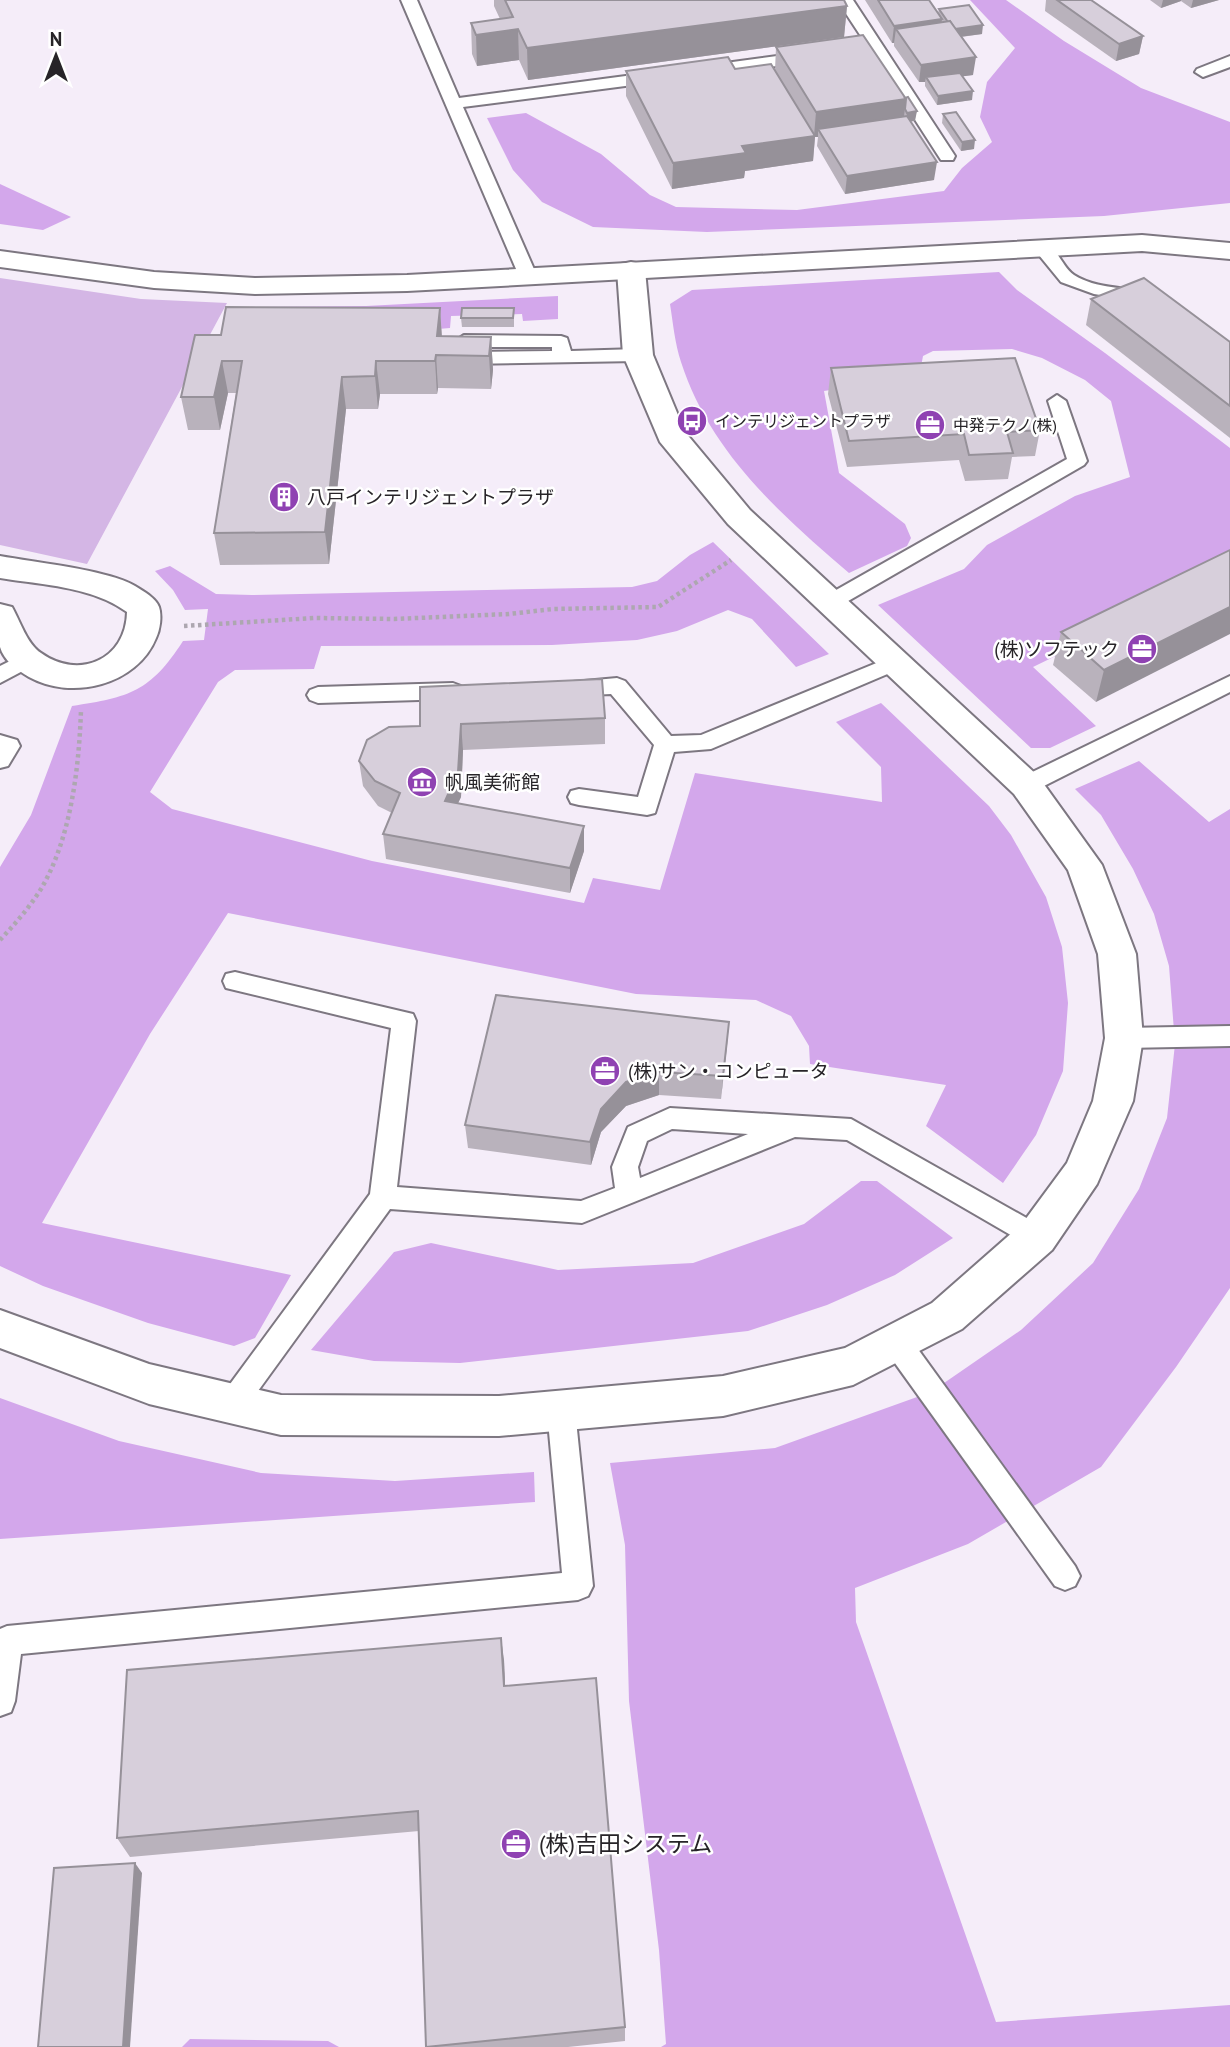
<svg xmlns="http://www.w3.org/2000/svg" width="1230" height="2047" font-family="'PT Sans','Noto Sans JP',sans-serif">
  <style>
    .green { fill: #d4b6e5 }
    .forest { fill: #d3a7eb }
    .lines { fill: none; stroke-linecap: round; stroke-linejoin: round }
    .lane-casing { stroke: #7d7781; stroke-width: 4 }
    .street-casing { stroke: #7d7781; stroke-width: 4 }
    .secondary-casing { stroke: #7d7781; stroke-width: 4 }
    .path { stroke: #ada7b0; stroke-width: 4.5; stroke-dasharray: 3.5 3.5; stroke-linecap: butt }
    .lane { fill: #fff; fill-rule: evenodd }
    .street { fill: #fff; fill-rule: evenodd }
    .secondary { fill: #fff; fill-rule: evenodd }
    .wall { fill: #b9b2bc }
    .shaded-wall { fill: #969199 }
    .building { fill: #d7cfdb; stroke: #969199; stroke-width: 2 }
    .labels { text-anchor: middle; stroke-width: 5; stroke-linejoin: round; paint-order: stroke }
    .far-poi-label { font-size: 16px; fill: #272428; stroke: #fff; text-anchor: start }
    .poi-label { font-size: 19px; fill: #272428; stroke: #fff; text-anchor: start }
    .near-poi-label { font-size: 23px; fill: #272428; stroke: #fff; text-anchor: start }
  </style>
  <rect width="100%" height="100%" fill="#f5edf9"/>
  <!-- green -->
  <path class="green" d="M0 278 141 299 227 303 87 564 0 545Z"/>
  <!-- forest -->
  <g class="forest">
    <path d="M970 0H1006L1064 41 1141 88 1230 122V203L1104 216 707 232 593 227 542 202 513 170 487 118 526 113 601 154 650 195 676 207 797 210 944 191 962 168 992 142 980 117 987 82 1015 48Z"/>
    <path d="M0 184 71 217 43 230 0 224Z"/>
    <path d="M999 272 1017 290 1105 353 1230 448V571L1033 667 1096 726 1050 748H1031L878 605 964 569 987 545 1075 496 1130 477 1111 401 1085 380 1042 358 1012 349 933 351 923 356 920 372 883 382 824 391 839 473 905 524 911 538 907 546 849 573C780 514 710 452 681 362 675 344 673 323 670 304L692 290Z"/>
    <path d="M558 296V319L523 321 522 314 451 316 450 328 438 329 226 323 243 307 366 306Z"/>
    <path d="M713 542 829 654 796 667 752 619 728 610 677 631 637 640 552 645 321 646 314 669 235 670 218 682 150 792 172 809 372 861 584 903 593 878 660 890 695 773 882 802 881 767 836 722 881 703 989 806 1011 835 1046 897 1062 947 1068 1003 1063 1071 1036 1135 1003 1183 926 1126 946 1085 810 1064 809 1046 791 1016 756 1000 636 994 228 913 150 1034 42 1223 291 1275 255 1338 234 1346 148 1323 43 1286 0 1266V867L31 815 72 706C130 697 150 692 183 641L204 640 208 609 185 610 173 590 155 571 170 566 216 594 252 595 632 587 657 581 690 555Z"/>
    <path d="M1139 761 1209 822 1230 809V1288L1176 1367 1101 1467 968 1544 855 1588 856 1622 996 2022 1230 2005V2047H661L666 2044 659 1950 629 1701 625 1545 610 1463 775 1448 931 1392 1021 1330 1093 1263 1139 1189 1167 1118 1175 1044 1169 966 1154 914 1133 869 1101 815 1075 789Z"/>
    <path d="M861 1181H877L953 1238 895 1275 827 1305 748 1331 460 1363 374 1361 311 1350 394 1252 431 1243 558 1270 693 1263 804 1224Z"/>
    <path d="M0 1398 119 1441 261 1473 395 1481 534 1472 535 1502 0 1539Z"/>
    <path d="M190 2039 328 2041 339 2047H182Z"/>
  </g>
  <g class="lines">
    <!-- lane casing -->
    <g class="lane-casing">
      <g id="lane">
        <path d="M401 0H417L459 98 656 72 664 77 656 82 463 107 537 276 534 280 528 281 519 276Z"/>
        <path d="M837 0H853L955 156 953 160H941L872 53 703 76 695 71 703 66 866 44Z"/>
        <path d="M1230 56V67L1203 77 1195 72 1197 69Z"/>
        <path d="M1043 244C1058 247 1062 267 1074 275 1096 289 1126 287 1150 293L1153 297 1144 302 1094 294 1061 282 1034 249Z"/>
        <path d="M464 335 561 336 567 338 571 351 638 349 647 355 638 361 463 364 454 358 455 341ZM473 347H552V351L473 352Z"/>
        <path d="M1057 395 1066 401 1087 461 1084 465 836 608H822L819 603 822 598 1067 459 1048 401Z"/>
        <path d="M26 653 34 655 37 660 34 665 0 683V666Z"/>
        <path d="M896 655 904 657 907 662 904 667 711 749 674 752 655 813 647 815 579 805 571 803 568 797 571 791 579 789 638 797 654 745 611 694 570 696 562 693 559 688 562 683 617 678 625 681 671 736 701 735Z"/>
        <path d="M1230 676V692L1034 791 1026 793 1018 791 1015 785 1018 779Z"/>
        <path d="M453 683 461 686 464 691 461 696 453 699 318 703 310 700 307 695 310 690 318 687Z"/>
        <path d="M0 735 17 740 20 746 8 766 0 768Z"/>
        <path d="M235 972 413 1014 416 1021 397 1187 581 1201 615 1188 612 1167 628 1127 670 1108 851 1119 1046 1229 1050 1237 1046 1245 1037 1248 1028 1245 847 1140 795 1137 582 1223 390 1209 242 1413 232 1417 222 1413 218 1404 222 1395 370 1194 391 1028 226 988 223 981 226 974ZM672 1129 748 1134 640 1178 638 1167 647 1141Z"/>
        <path d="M1230 1026V1046L1124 1048 1115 1045 1112 1038 1115 1031 1124 1028Z"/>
        <path d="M897 1331 907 1334 1075 1566 1080 1576 1075 1586 1065 1590 1055 1586 887 1352 883 1343 887 1334Z"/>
        <path d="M561 1397 571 1401 575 1410 593 1586 588 1596 578 1600 21 1654 15 1701 11 1712 0 1716V1629L7 1626 562 1573 547 1410 551 1401Z"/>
      </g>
    </g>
    <!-- street casing -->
    <g class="street-casing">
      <g id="street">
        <path d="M631 262 641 264 645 270 653 355 685 432 750 510 1038 776 1102 865 1136 954 1143 1038 1133 1101 1097 1184 1052 1250 962 1329 853 1385 723 1416 499 1436 281 1435 149 1404 0 1348V1310L149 1364 281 1395 499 1396 723 1376 845 1348 932 1303 1022 1224 1067 1163 1093 1101 1105 1038 1098 954 1068 870 1014 794 728 524 660 442 623 355 617 270 621 264Z"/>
        <path d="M0 556C33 562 109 570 135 586 143 591 156 598 159 607 162 616 160 630 156 638 137 685 72 701 29 677 17 670 4 661 0 647 0 635 0 617 0 604L12 607C20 621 27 644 41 653 79 680 126 660 127 612 91 586 42 585 0 578Z"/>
      </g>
    </g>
    <!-- secondary casing -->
    <g class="secondary-casing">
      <path id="secondary" d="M1142 235 1230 243V259L1142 251 407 291 255 294 154 288 0 267V251L154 272 255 278 407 275Z"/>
    </g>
    <!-- path -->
    <g class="path">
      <path d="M184 626 314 618 394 619 509 614 553 609 658 607 731 560"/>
      <path d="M0 940C15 924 29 908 41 889 71 838 79 768 81 710"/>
    </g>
    <!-- lane -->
    <use href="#lane" class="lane"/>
    <!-- street -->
    <use href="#street" class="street"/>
    <!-- secondary -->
    <use href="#secondary" class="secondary"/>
  </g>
  <!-- wall -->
  <g class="wall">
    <path d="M494 0H844L847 6 844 37 528 80 519 60 477 66 472 54 471 23 500 19 494 6Z"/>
    <path d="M865 0H929L938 13 939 9 982 34 961 37 973 75 963 76 972 100 937 105 925 86V82H919L894 46V43H892Z"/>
    <path d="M1046 0H1091L1143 36 1139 54 1116 61 1045 11Z"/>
    <path d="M1150 0H1219L1191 8 1181 1 1161 8Z"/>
    <path d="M863 35 915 121H910L934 180 845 194 817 146 818 137H815L813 161 745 171 744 178 672 189 626 96V71L735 69 775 70 776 47Z"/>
    <path d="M943 114 974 149 961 151 942 123Z"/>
    <path d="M1091 299 1230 342V438L1086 325Z"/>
    <path d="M440 308 442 336 491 337 493 370 491 389 438 388 437 394H380L378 409H346L329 564 220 565 214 533 236 393H228L220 430H188L181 397 221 335Z"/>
    <path d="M514 308V327H462L461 318Z"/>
    <path d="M831 368 1040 430 1035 456 1012 457 1008 479 965 481 959 460 847 467 828 394Z"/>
    <path d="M1230 550 1096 702 1053 665 1061 632Z"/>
    <path d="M605 718V744L463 750 461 797 458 803 584 851 570 893 386 859 383 834 392 813 378 806 363 786 359 761 389 727Z"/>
    <path d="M729 1022 721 1099 659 1095 626 1106 601 1132 591 1165 468 1148 465 1125Z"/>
    <path d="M504 1660 505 1686 625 2027V2041L568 2047H426L419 1831 130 1857 117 1838Z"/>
  </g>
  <!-- shaded-wall -->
  <g class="shaded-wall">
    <path d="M1163 0H1181V1L1161 8Z"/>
    <path d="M1193 0H1219L1191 8Z"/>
    <path d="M847 6 844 37 528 80 527 48Z"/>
    <path d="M942 19 940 37 896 29 894 43H892L894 26Z"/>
    <path d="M983 25 982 34 951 38 953 29Z"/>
    <path d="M518 29 519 60 477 66 476 35Z"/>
    <path d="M1143 36 1139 54 1116 61 1119 44Z"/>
    <path d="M976 57 973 75 928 81 926 77 925 82H919L921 65Z"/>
    <path d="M973 91 972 100 937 105 938 96Z"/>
    <path d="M906 99 903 125 818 129V137H815L813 161 745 171 744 178 672 189 673 163 742 146 814 136 816 112Z"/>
    <path d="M917 111 915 121 906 122 907 113Z"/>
    <path d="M975 140 974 149 961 151 962 142Z"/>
    <path d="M937 162 934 180 845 194 847 176Z"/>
    <path d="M440 308 442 341 437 336Z"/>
    <path d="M491 337 493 370 491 389 489 356Z"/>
    <path d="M436 355 438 388 437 394 435 361Z"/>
    <path d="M222 361 228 393 220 430 214 397Z"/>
    <path d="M376 361 380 394 378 409 375 376Z"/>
    <path d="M342 377 346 409 329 564 325 532Z"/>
    <path d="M1230 607V634L1096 702 1104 670Z"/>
    <path d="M461 724 463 750 461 797 447 826 445 801Z"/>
    <path d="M584 826V851L570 893V868Z"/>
    <path d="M729 1022 727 1046 721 1099 723 1076Z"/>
    <path d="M659 1072V1095L626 1106 601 1132 591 1165 590 1142 601 1109 626 1082Z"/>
    <path d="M501 1638 504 1660 506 1707 504 1686Z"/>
    <path d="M135 1863 142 1873 130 2047H123Z"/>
  </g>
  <!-- building -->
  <g class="building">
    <path d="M505 0H844L847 6 527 48 518 29 476 35 471 23 513 17Z"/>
    <path d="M878 0H929L942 19 894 26Z"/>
    <path d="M1057 0H1091L1143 36 1119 44Z"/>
    <path d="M969 5 983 25 955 29 950 21 948 22 939 9Z"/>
    <path d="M950 21 976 57 921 65 896 29Z"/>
    <path d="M863 35 906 99 816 112 776 47Z"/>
    <path d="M728 57 735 69 771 64 815 136 742 146 746 153 673 163 626 71Z"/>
    <path d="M960 73 973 91 938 96 926 77Z"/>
    <path d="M908 97 917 111 907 113 905 109 906 99 905 98Z"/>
    <path d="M956 112 975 140 962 142 943 114Z"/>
    <path d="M907 116 937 162 847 176 818 129Z"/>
    <path d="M1144 278 1230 342V406L1091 299Z"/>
    <path d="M226 307 440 308 437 336 491 337 489 356 436 355 435 361H376L375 376 342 377 325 532 214 533 242 361H222L214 397H181L195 335H221Z"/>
    <path d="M462 308H514L513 318H461Z"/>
    <path d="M1015 358 1040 430 1007 432 1013 453 969 455 964 434 849 441 831 368Z"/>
    <path d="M1230 550V607L1104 670 1061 632Z"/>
    <path d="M602 679 605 718 461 724 458 772 445 801 584 826 570 868 383 834 400 793 375 781 359 761 367 740 389 727 420 726V687Z"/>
    <path d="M496 995 729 1022 723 1076 659 1072 626 1082 601 1109 590 1142 465 1125Z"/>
    <path d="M501 1638 504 1686 596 1678 625 2027 426 2047 418 1811 117 1838 127 1670Z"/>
    <path d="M135 1863 123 2047H38L54 1868Z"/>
  </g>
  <!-- icons -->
  <defs>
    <g id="bus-disc" transform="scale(1.575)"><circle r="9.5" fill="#8f42b2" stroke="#fff"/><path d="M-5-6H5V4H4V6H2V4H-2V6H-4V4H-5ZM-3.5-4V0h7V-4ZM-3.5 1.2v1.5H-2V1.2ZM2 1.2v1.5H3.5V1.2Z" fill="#fff"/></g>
    <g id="office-disc" transform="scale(1.575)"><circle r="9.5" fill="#8f42b2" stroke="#fff"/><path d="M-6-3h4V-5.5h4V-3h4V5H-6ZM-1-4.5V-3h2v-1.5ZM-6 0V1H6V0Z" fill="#fff"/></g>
    <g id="building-disc" transform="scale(1.575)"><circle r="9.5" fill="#8f42b2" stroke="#fff"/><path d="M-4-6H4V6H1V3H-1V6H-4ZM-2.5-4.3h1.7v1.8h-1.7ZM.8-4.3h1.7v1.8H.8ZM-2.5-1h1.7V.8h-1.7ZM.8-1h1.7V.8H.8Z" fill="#fff"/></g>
    <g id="museum-disc" transform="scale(1.575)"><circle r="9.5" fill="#8f42b2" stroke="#fff"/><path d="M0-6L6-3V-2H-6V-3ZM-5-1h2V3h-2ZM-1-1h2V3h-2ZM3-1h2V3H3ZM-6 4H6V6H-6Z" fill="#fff"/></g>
  </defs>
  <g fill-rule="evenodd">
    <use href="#bus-disc" x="692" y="421"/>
    <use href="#office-disc" x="930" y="425"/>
    <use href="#building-disc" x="284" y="497"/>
    <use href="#office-disc" x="1142" y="649"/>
    <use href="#museum-disc" x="422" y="782"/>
    <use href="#office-disc" x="605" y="1071"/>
    <use href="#office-disc" x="516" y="1844"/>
  </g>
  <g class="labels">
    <!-- far-poi labels -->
    <g class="far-poi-label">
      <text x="715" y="427">インテリジェントプラザ</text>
      <text x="953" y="431">中発テクノ(株)</text>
    </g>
    <!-- poi labels -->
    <g class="poi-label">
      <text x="307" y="504">八戸インテリジェントプラザ</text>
      <text x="1119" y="656" text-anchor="end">(株)ソフテック</text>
      <text x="445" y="789">帆風美術館</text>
      <text x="628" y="1078">(株)サン・コンピュータ</text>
    </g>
    <!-- near-poi labels -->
    <g class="near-poi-label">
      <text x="539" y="1852">(株)吉田システム</text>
    </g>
  </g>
  <!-- north arrow -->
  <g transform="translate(56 56)" stroke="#ffffff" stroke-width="5" paint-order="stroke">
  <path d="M0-5L12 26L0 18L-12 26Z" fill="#272428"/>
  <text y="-10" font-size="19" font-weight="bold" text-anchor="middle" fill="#272428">N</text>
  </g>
</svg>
